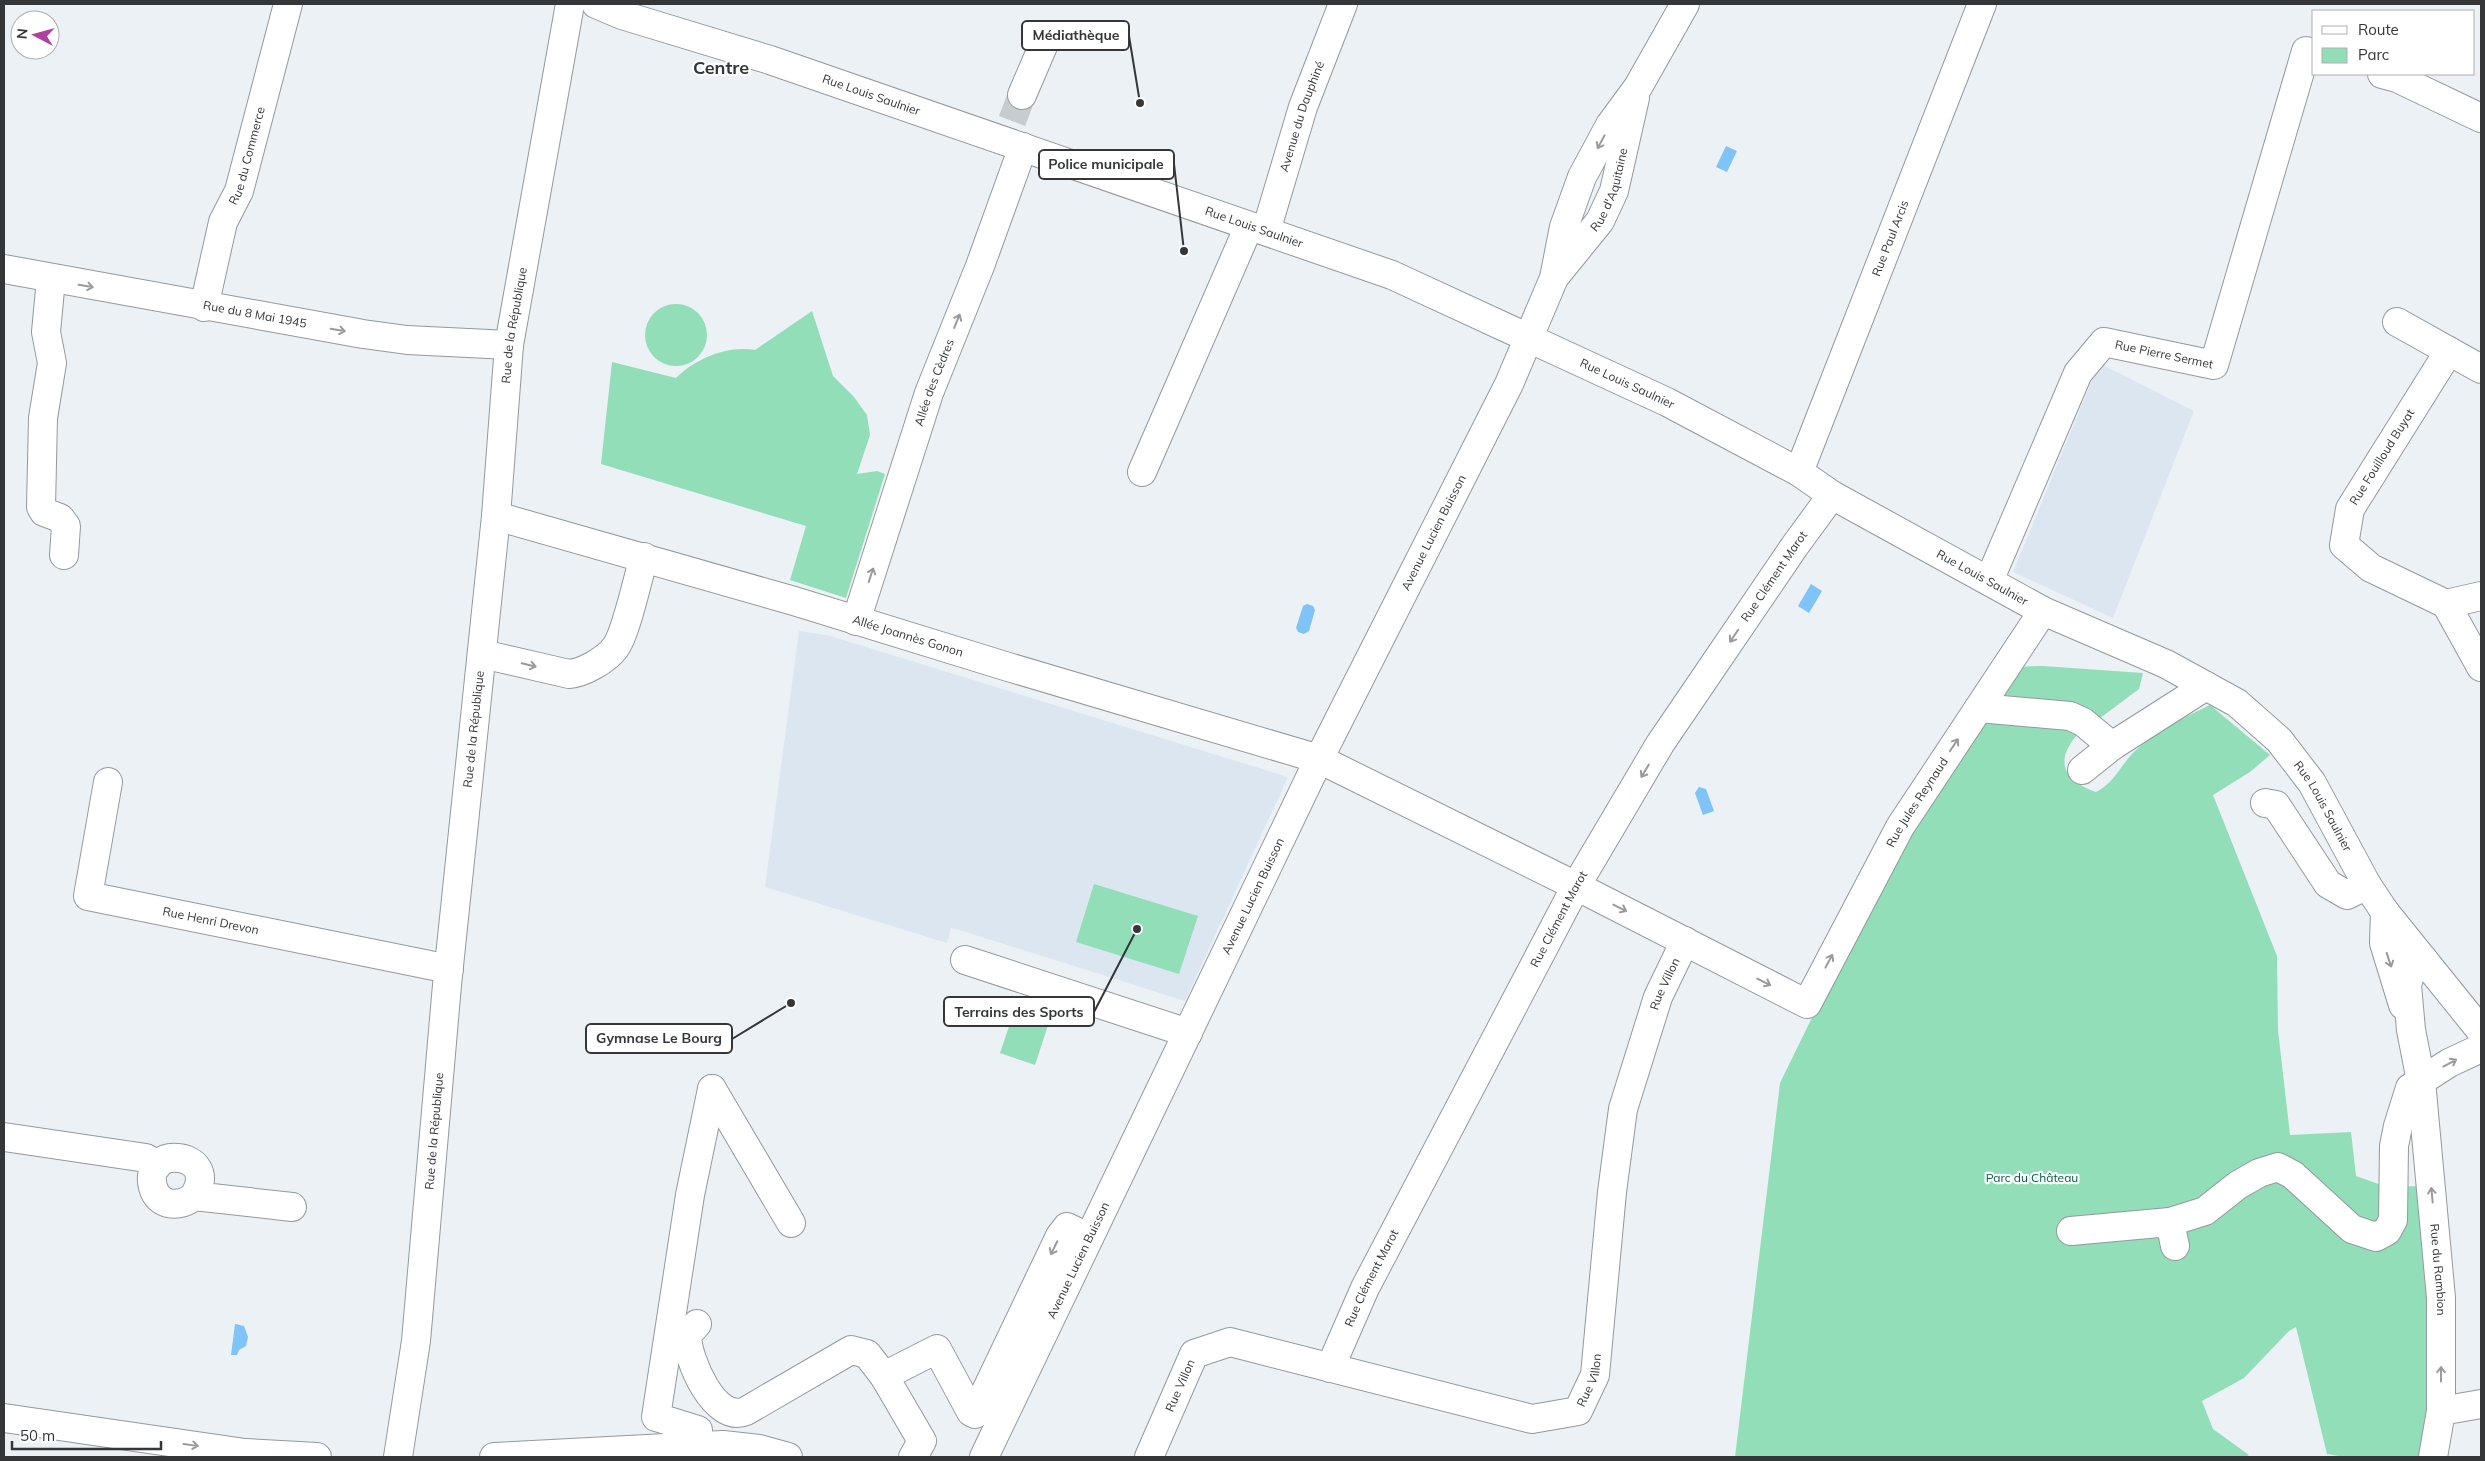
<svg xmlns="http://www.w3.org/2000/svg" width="2485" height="1461" font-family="Mulish,sans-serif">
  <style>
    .built { fill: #dce6f1 }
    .green { fill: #92deb8 }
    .water { fill: #7fc3f7 }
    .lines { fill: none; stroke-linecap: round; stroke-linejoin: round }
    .minor-tunnel { stroke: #c7cccf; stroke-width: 28; stroke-dasharray: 28 14; stroke-linecap: butt }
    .minor-casing { stroke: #94999d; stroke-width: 30 }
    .major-casing { stroke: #94999d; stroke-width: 30 }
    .minor { stroke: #fff; stroke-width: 28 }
    .major { stroke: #fff; stroke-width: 28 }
    .oneway { stroke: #9a9a9b }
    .labels { text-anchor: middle; stroke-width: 4.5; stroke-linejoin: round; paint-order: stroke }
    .street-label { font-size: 12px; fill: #343637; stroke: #fff }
    .park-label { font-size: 12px; fill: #015e3e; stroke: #fff }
    .district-label { font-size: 18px; font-weight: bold; fill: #343637; stroke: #fff }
    .leader { fill: none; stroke: #343637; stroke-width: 2 }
    .callout-dot { fill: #343637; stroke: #fff; stroke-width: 2 }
    .callout { fill: #fff; stroke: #343637; stroke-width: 2 }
    .callout-label { font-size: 14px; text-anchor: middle; font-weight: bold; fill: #343637 }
  </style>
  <rect width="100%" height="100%" fill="#ecf1f5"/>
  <!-- built -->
  <g class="built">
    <path d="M2099 363 2194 411 2113 618 2013 572Z"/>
    <path d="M799 631 827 635 1288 777 1185 1001 956 929 951 928 947 943 765 887Z"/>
  </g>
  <!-- green -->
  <g class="green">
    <circle cx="676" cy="335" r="31"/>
    <path d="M812 311 833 376 854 397 867 415 870 435 857 474 877 471 885 474 846 598 790 580 806 526 601 464 612 362 676 378C695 359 727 345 755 350Z"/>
    <path d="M2043 666 2143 673 2139 689 2076 736C2054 763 2065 781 2096 792 2114 783 2119 768 2132 754 2153 732 2183 718 2210 705L2270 755 2250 772 2213 795 2277 956 2278 1030 2290 1135 2351 1132 2356 1176 2387 1187 2422 1186 2433 1409 2422 1457H2345L2327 1454 2296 1327 2289 1331 2244 1378 2202 1401 2213 1429 2249 1455 2245 1457H1735L1780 1083 1824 993 1895 855 2013 667Z"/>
    <path d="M1094 884 1198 916 1179 974 1076 942Z"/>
    <path d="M1017 1003 1052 1013 1035 1065 1000 1053Z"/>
  </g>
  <!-- water -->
  <g class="water">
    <path d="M1726 146 1737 151 1727 172 1716 167Z"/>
    <path d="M1811 584 1822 591 1809 613 1798 606Z"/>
    <path d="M1307 604 1313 606 1315 610 1309 631 1304 634 1298 632 1296 628 1303 606Z"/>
    <path d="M1699 787 1706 789 1714 811 1703 815 1695 793Z"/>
    <path d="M235 1324 244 1326 248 1337 246 1346 239 1350 237 1355H231Z"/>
  </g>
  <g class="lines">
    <!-- minor-tunnel -->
    <path class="minor-tunnel" d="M1012 121 1022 95"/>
    <!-- minor casing -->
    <g class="minor-casing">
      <g id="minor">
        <path id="s1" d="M596 4 622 15 770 60 1392 275 1667 402 1799 472 1832 495 2043 611 2166 664 2237 703 2279 740 2312 783 2367 885 2385 912 2481 1031"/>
        <path d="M2382 74 2397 78 2481 118"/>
        <path d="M1022 95 1046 39"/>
        <path id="s2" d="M1266 231 1303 107 1343 4"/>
        <path id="s3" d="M4 269 363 334 407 340 509 345"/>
        <path id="s4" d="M1557 274 1600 221 1614 191 1635 98"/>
        <path d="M51 279 46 332 52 363 43 418 41 507 44 512 60 518 66 526 64 555"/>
        <path id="s5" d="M204 307 223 222 239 191 288 4"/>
        <path d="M2397 322 2481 369"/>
        <path d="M2449 351 2350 509 2344 545 2371 568 2446 604 2481 667"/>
        <path d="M1142 472 1249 226"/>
        <path id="s6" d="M1799 472 1982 4"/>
        <path id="s7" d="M496 516 794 601 1005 666 1319 759 1576 886 1807 1004 1900 827 2043 611"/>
        <path id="s8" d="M1989 581 2078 373 2104 342 2214 365 2306 51 2314 53"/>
        <path d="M2446 604 2481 596"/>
        <path id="s9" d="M856 621 929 393 980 266 1023 147"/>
        <path d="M482 654 569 674C583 673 606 660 615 648 626 634 638 577 644 557"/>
        <path d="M1979 708 2070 716 2083 722 2112 746"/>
        <path d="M2082 770 2112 746 2206 686"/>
        <path id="s10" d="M108 782 88 896 449 969"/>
        <path d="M2265 803 2276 805 2328 884 2347 895 2367 885"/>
        <path d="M2385 912 2384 943 2403 1005"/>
        <path id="s11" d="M2423 959 2413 965 2407 985 2411 1030 2421 1081 2441 1298V1411L2433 1457"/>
        <path d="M965 960 1188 1033"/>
        <path d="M712 1089 791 1223"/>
        <path d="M4 1137 146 1158 157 1166"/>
        <path d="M194 1196C222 1151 141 1143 153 1187 158 1207 181 1208 194 1196L292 1207"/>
        <path d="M2071 1231 2170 1222"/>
        <path d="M2175 1246 2170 1222 2205 1211 2238 1185 2259 1173 2278 1167 2293 1175 2352 1229 2376 1237 2387 1231 2393 1220 2394 1146 2398 1126 2410 1088 2449 1063 2481 1048"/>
        <path d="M697 1324 687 1335C687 1359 715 1425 746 1411L851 1350 867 1354 884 1376"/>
        <path id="s12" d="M1330 1368 1365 1288 1576 886 1660 744 1794 547 1832 495"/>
        <path d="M2441 1411 2481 1404"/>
        <path d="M4 1418 245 1453 317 1457"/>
        <path d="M699 1447 698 1430 656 1417 690 1195 712 1089"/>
        <path d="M494 1457 723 1445 759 1449 788 1457"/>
        <path d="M913 1457 922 1441 884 1376 937 1349 971 1412 975 1414 1060 1236 1067 1227 1089 1238"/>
        <path id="s13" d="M984 1457 1319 759 1509 384 1554 278 1564 227 1582 177 1610 125 1638 87 1685 4"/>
        <path id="s14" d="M1149 1457 1194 1354 1230 1342 1532 1419 1578 1411 1595 1375 1612 1192 1623 1109 1658 997 1685 941"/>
      </g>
    </g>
    <!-- major casing -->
    <g class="major-casing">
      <g id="major">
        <path id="s15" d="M398 1457 416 1341 447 985 496 516 509 345 570 4"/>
      </g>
    </g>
    <!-- minor -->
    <use href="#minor" class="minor"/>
    <!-- major -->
    <use href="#major" class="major"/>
  </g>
  <!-- one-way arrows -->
  <defs><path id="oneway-shaft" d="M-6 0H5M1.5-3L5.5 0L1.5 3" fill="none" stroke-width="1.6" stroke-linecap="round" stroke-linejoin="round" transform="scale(1.25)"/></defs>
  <g class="oneway">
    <use href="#oneway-shaft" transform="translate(1601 142) rotate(118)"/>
    <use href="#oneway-shaft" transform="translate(86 286) rotate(10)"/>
    <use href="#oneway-shaft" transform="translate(957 321) rotate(-68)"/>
    <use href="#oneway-shaft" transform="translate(338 330) rotate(10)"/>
    <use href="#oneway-shaft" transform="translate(871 575) rotate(-72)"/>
    <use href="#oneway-shaft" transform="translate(1734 636) rotate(124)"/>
    <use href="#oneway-shaft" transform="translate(529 665) rotate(14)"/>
    <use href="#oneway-shaft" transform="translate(1954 745) rotate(-56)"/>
    <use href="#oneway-shaft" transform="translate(1645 771) rotate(121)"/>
    <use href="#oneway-shaft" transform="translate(1620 908) rotate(27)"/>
    <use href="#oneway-shaft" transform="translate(2389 960) rotate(72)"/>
    <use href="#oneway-shaft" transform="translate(1829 961) rotate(-62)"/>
    <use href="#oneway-shaft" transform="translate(1764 982) rotate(27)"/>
    <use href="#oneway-shaft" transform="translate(2450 1063) rotate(-28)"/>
    <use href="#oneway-shaft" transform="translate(2432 1195) rotate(-95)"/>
    <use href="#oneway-shaft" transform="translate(1054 1248) rotate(116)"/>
    <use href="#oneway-shaft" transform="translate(2441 1374) rotate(-90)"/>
    <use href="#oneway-shaft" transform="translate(191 1445) rotate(8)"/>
  </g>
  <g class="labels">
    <!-- street labels -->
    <g class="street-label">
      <text dy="4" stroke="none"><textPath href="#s1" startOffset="290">Rue Louis Saulnier</textPath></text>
      <text dy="4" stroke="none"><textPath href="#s2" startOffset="120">Avenue du Dauphiné</textPath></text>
      <text dy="4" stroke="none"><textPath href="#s5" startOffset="158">Rue du Commerce</textPath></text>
      <text dy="4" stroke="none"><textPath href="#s4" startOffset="101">Rue d'Aquitaine</textPath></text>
      <text dy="4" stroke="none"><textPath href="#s1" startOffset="695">Rue Louis Saulnier</textPath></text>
      <text dy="4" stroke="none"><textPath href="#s6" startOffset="251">Rue Paul Arcis</textPath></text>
      <text dy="4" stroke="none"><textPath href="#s3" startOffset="255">Rue du 8 Mai 1945</textPath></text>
      <text dy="4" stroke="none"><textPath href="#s15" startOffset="1138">Rue de la République</textPath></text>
      <text dy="4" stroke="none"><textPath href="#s8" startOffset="328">Rue Pierre Sermet</textPath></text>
      <text dy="4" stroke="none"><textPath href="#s9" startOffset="251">Allée des Cèdres</textPath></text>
      <text dy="4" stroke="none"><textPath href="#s1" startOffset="1100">Rue Louis Saulnier</textPath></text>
      <text transform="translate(2382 457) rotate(-58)" y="4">Rue Fouilloud Buyat</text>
      <text dy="4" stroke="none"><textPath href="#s13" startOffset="1028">Avenue Lucien Buisson</textPath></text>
      <text dy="4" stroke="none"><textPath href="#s12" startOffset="909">Rue Clément Marot</textPath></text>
      <text dy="4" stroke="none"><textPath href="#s1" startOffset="1505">Rue Louis Saulnier</textPath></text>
      <text dy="4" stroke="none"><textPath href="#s7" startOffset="429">Allée Joannès Gonon</textPath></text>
      <text dy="4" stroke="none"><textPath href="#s15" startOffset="732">Rue de la République</textPath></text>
      <text dy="4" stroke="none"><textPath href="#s7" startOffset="1634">Rue Jules Reynaud</textPath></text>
      <text dy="4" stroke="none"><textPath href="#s1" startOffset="1925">Rue Louis Saulnier</textPath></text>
      <text dy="4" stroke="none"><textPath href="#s13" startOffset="622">Avenue Lucien Buisson</textPath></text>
      <text dy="4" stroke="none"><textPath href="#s12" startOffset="504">Rue Clément Marot</textPath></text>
      <text dy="4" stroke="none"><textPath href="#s10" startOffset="241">Rue Henri Drevon</textPath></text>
      <text dy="4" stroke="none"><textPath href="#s14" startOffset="948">Rue Villon</textPath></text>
      <text dy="4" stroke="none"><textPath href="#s15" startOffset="328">Rue de la République</textPath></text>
      <text dy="4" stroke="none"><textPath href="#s13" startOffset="218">Avenue Lucien Buisson</textPath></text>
      <text dy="4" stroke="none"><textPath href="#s11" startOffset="319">Rue du Rambion</textPath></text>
      <text dy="4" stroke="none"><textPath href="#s12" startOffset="99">Rue Clément Marot</textPath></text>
      <text dy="4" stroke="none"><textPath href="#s14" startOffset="542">Rue Villon</textPath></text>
      <text dy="4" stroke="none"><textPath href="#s14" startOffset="78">Rue Villon</textPath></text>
    </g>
    <!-- park labels -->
    <g class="park-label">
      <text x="2032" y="1182">Parc du Château</text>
    </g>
    <!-- district labels -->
    <g class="district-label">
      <text x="721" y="74">Centre</text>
    </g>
  </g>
  <!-- callouts -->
  <path class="leader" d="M1140 103L1129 36M1184 251L1174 164M1137 929L1094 1012M791 1003L732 1039"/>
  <g class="callout-dot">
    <circle cx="1140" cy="103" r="5"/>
    <circle cx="1184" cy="251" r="5"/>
    <circle cx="1137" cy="929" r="5"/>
    <circle cx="791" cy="1003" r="5"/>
  </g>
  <g class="callout">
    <rect x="1022" y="21" width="107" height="29" rx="5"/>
    <rect x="1039" y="150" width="135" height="29" rx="5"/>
    <rect x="944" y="997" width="150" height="29" rx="5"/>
    <rect x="586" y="1024" width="146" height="29" rx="5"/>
  </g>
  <g class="callout-label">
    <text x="1076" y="40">Médiathèque</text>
    <text x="1106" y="169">Police municipale</text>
    <text x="1019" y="1017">Terrains des Sports</text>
    <text x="659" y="1043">Gymnase Le Bourg</text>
  </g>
  <!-- border -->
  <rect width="2485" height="1461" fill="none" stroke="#343637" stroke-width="10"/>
  <!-- legend -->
  <rect x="2312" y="10" width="162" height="65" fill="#ffffff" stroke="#aeafaf"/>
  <rect x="2322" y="26" width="25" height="8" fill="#ffffff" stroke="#aeafaf"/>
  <text x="2358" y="35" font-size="15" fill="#343637">Route</text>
  <rect x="2322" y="48" width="25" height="15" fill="#92deb8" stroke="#aeafaf"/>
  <text x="2358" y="60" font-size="15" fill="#343637">Parc</text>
  <!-- north arrow -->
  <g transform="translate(35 35) rotate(276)"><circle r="24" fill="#ffffff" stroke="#aeafaf"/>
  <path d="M0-4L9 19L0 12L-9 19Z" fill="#af419f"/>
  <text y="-8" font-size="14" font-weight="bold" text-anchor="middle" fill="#343637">N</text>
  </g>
  <!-- scale -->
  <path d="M12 1441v8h149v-8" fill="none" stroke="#343637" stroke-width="2.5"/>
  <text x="20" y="1441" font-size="15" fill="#343637" stroke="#ffffff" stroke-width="4" paint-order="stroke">50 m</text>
</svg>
